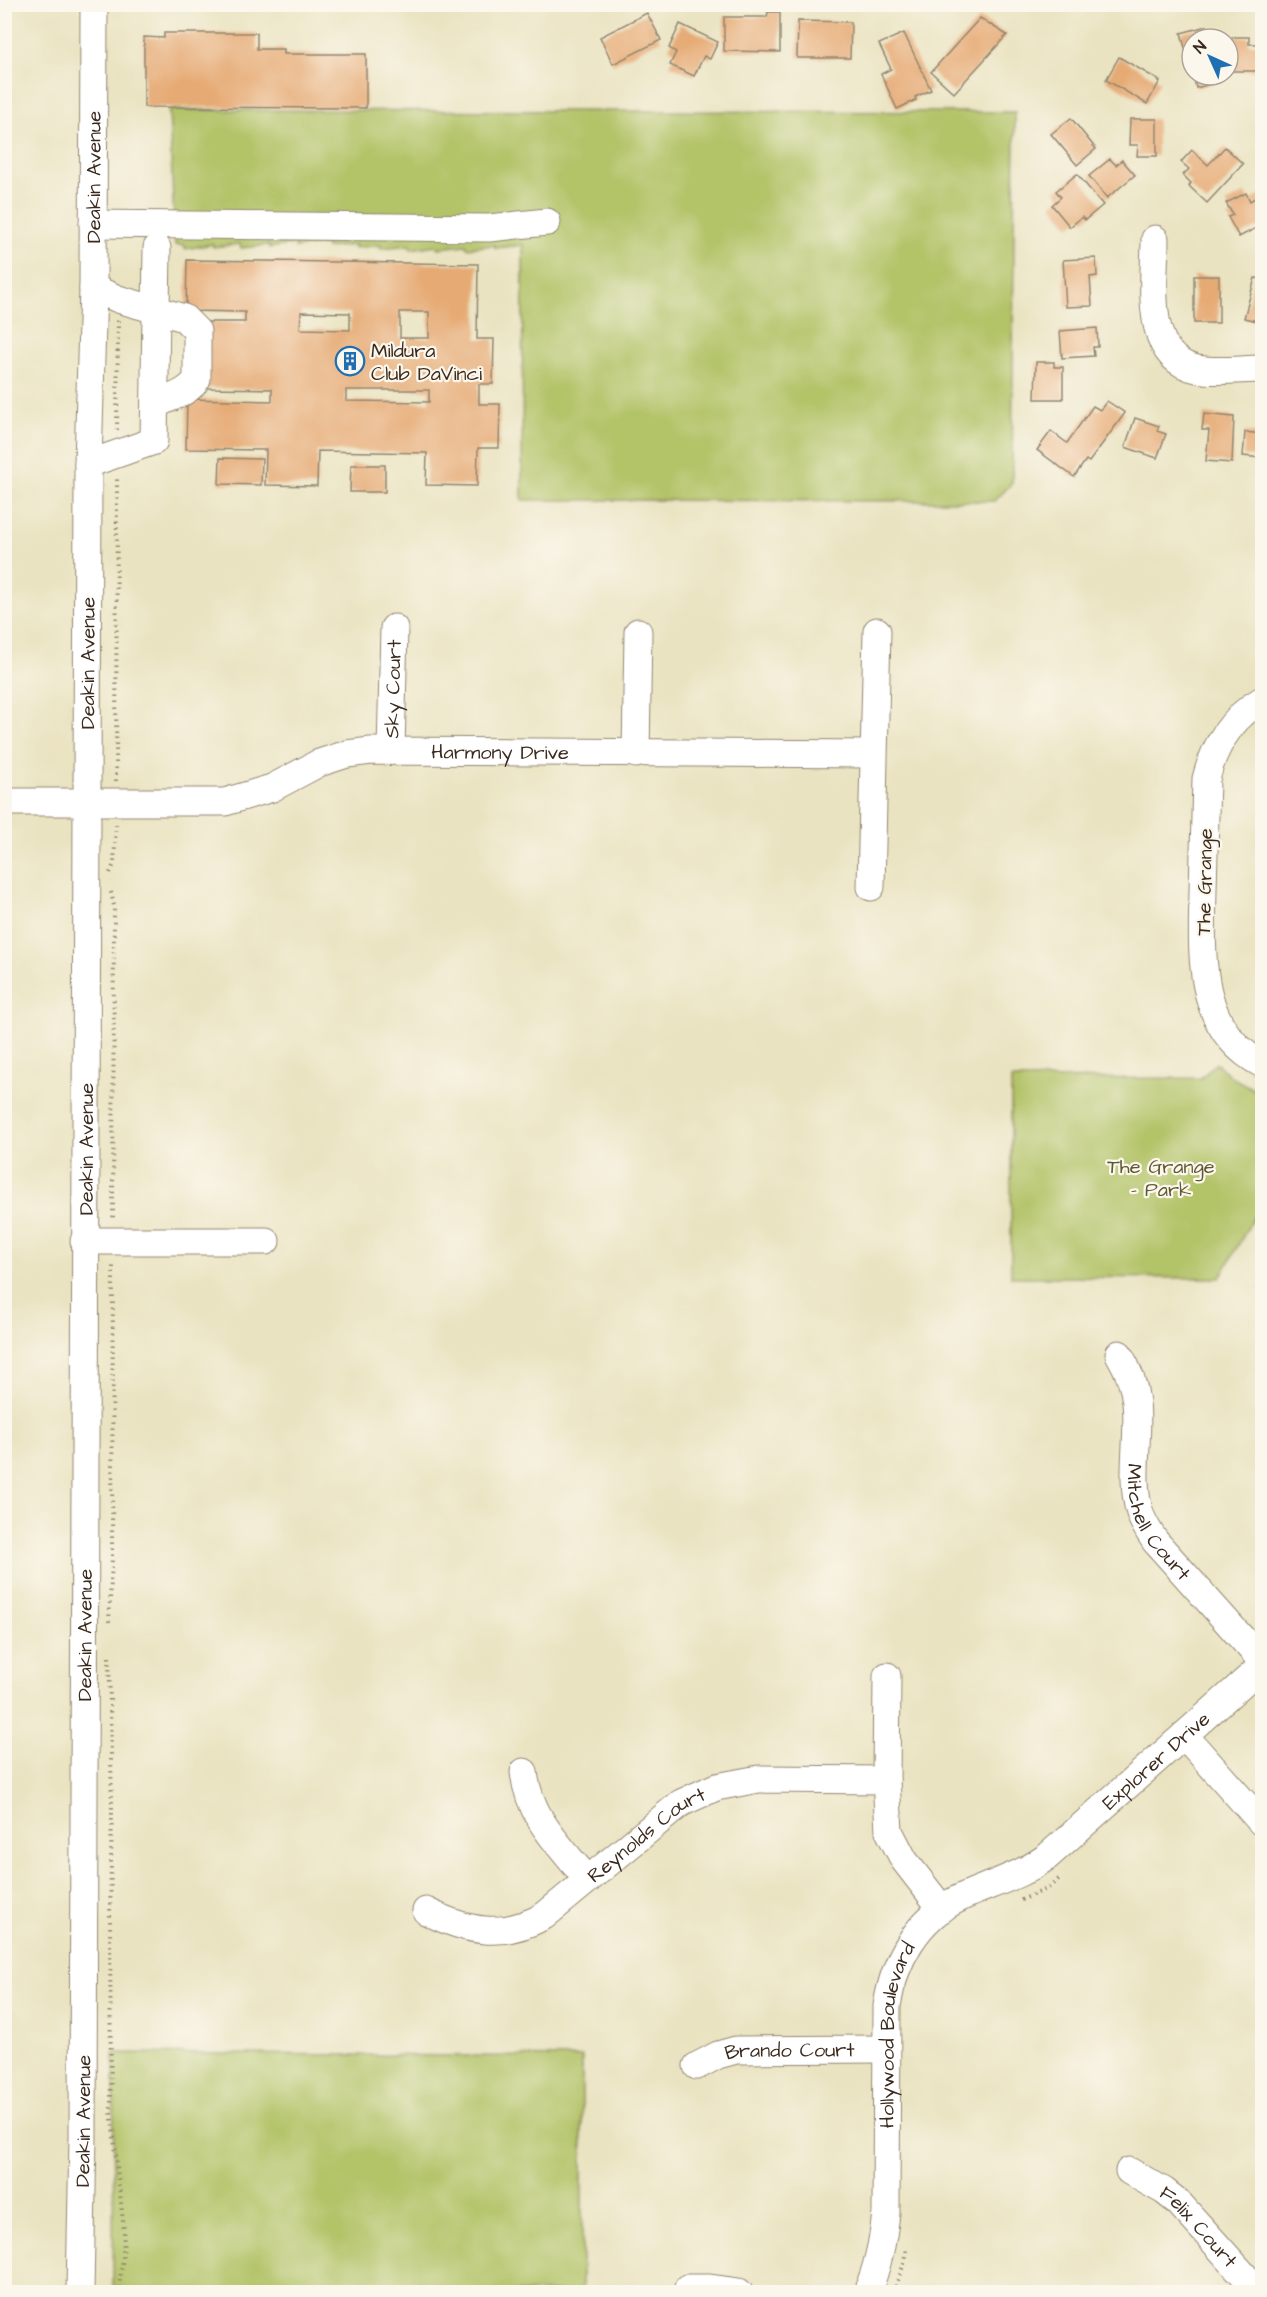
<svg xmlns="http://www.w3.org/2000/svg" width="1267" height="2297" font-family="'Architects Daughter',sans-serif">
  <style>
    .green { fill: #b2c367; stroke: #767642; stroke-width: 1.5 }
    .building { fill: #e6aa74; fill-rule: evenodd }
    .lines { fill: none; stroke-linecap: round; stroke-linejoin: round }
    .minor-casing { stroke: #928670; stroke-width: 29 }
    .path { stroke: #928670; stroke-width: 4; stroke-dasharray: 1.5 4.5; stroke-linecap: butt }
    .minor { stroke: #fff; stroke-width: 27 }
    .labels { text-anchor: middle; stroke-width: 4.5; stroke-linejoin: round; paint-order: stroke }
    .street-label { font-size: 20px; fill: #3b2a1e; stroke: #fbf7ec }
    .poi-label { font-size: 20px; fill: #3b2a1e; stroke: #fbf7ec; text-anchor: start }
    .park-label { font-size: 20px; fill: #5f5834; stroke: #fbf7ec }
  </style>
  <rect width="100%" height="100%" fill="#fbf7ec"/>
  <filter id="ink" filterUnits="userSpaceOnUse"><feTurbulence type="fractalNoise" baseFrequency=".0167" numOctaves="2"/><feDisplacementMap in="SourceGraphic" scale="12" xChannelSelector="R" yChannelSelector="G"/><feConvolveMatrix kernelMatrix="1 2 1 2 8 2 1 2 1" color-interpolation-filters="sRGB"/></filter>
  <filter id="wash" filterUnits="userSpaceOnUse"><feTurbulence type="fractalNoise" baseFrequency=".008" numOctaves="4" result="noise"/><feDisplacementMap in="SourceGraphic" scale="24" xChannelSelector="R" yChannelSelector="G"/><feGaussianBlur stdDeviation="1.35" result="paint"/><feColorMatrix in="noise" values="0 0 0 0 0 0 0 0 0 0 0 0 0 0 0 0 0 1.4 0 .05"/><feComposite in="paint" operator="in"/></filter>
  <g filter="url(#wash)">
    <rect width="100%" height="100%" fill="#eae3c1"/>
    <!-- green -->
    <g class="green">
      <path d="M169 110 1015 112 1012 483 995 501 522 500 523 245 495 248 494 245 467 248 466 245 437 248 436 245 411 249 410 245 381 248 380 245 354 248V245L326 248 325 244 295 248V244L269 248V245L241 248 240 244 213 247V244L185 249 184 245H175Z"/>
      <path d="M1216 1063 1233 1078 1262 1094V1202L1220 1278 1011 1277V1079L1201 1078Z"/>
      <path d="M114 2053 582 2057V2292H113Z"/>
    </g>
    <g id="blocks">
      <!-- building -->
      <g class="building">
        <path d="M768 12H780V52L724 51V17H767Z"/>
        <path d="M647 13 661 40 613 64 600 37Z"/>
        <path d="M980 18 1007 35 954 93 931 72Z"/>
        <path d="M798 21 851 22 850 58H797Z"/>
        <path d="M680 24 718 42 710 59 704 56 694 76 670 65 676 52 669 48Z"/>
        <path d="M1207 26 1211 39H1192L1191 70 1181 33Z"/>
        <path d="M164 33H257V49H284V54H366V108L144 107V37L164 38Z"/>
        <path d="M904 33 931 90 915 97 916 100 897 109 881 74 891 69 879 44Z"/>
        <path d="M1232 37H1249V44H1262V71H1231Z"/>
        <path d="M1119 57 1160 81 1147 104 1106 80Z"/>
        <path d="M1193 75H1220L1222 81 1196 88Z"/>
        <path d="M1071 118 1096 149 1077 165 1051 134Z"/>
        <path d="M1130 119H1157V156H1137L1138 145H1129Z"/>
        <path d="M1225 147 1243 164 1207 203 1189 186 1191 183 1183 175 1189 169 1181 162 1192 150 1208 165Z"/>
        <path d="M1110 159 1116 165 1122 160 1135 175 1107 198 1089 176Z"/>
        <path d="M1077 174 1103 205 1085 220 1082 217 1070 227 1052 205 1061 197 1056 191Z"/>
        <path d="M1246 193 1250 201 1262 194V225L1239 237 1228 217 1233 215 1226 203Z"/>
        <path d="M1096 258 1097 276 1090 277 1092 306 1066 307 1063 260Z"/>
        <path d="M187 260 478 264 477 339H494L493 384H479V404H500L499 448H478L477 486 426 485 427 453 318 451 317 486 265 485 266 450 186 449 187 399 272 401V389L206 388 207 322H245V312L186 311ZM301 312 350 313V330L300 329ZM400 312H429V338H400ZM346 390H429V402L346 401Z"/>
        <rect x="1194" y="276" width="25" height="47"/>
        <path d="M1255 278 1262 279V322L1244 318Z"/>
        <path d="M1097 328 1098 347H1093L1094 356 1062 358 1060 331Z"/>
        <path d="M1036 362H1054V367H1063V399H1035Z"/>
        <path d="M1107 401 1125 413 1089 462 1086 460 1074 477 1037 450 1051 431 1067 443 1093 406 1100 410Z"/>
        <path d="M1204 414 1234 417 1232 463 1206 461 1209 430H1202Z"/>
        <path d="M1135 418 1159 426 1157 431 1166 434 1157 458 1125 447Z"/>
        <path d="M1245 432 1262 434V458L1243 456Z"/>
        <path d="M220 458 262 459 261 485 219 484Z"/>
        <path d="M351 465H385V492H350Z"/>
      </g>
    </g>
  </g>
  <g filter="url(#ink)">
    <use href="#blocks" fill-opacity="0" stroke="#928670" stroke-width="1.5"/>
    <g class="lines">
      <!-- minor casing -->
      <g class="minor-casing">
        <g id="minor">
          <path d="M93 224 489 228 547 222"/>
          <path d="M1155 239C1155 280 1142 358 1197 369 1217 373 1242 369 1262 369"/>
          <path d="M93 288 118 299 184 318 197 331V379C189 393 169 398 156 404"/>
          <path d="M88 464 154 441 157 248"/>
          <path d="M1262 700C1232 717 1214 746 1206 779 1205 815 1204 852 1203 889 1202 953 1195 1029 1262 1064"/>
          <path id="s1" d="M391 751 394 628"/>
          <path d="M636 754 638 632"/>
          <path id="s2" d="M4 802H225L272 788 319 763 347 754 371 751 873 754"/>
          <path d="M871 887 877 631"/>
          <path d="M84 1241H266"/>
          <path id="s3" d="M1119 1354C1128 1369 1134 1384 1136 1402 1140 1437 1129 1479 1140 1513 1143 1523 1149 1532 1155 1541L1262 1661"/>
          <path d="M887 1676 886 1780 889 1831 904 1860 942 1909"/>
          <path d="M1184 1735 1262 1823"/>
          <path d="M524 1772C529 1817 559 1845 587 1879"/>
          <path id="s4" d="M426 1911C468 1932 502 1939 544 1916L681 1803 716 1787 759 1779 886 1780"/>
          <path id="s5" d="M697 2066 718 2055 736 2050 886 2049"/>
          <path id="s6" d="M1129 2171 1164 2191 1178 2202 1259 2292"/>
          <path d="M688 2288H710L739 2292"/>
          <path id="s7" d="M80 2292 83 2136 88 464 93 288 94 4"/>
          <path id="s8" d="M867 2292C878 2267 883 2241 886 2213L887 2006C894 1961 917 1918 960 1898 990 1884 1021 1876 1048 1856L1262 1666"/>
        </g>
      </g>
      <!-- path -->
      <g class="path">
        <path d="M117 430 118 320"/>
        <path d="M116 781 117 476"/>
        <path d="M110 873 114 864 116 824"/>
        <path d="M111 892 114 906 113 1220"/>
        <path d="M109 1622 112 1559 113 1264"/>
        <path d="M109 1657 112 1808 110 1918 111 2110 124 2231 123 2258 118 2292"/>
        <path d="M1021 1900 1047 1889 1061 1877"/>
        <path d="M894 2292 903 2266 906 2250"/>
      </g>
      <!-- minor -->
      <use href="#minor" class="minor"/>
    </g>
  </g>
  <!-- icons -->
  <defs>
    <g id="building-ring" transform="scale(1.5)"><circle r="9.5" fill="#fbf7ec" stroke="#1f6fb2" stroke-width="1.5"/><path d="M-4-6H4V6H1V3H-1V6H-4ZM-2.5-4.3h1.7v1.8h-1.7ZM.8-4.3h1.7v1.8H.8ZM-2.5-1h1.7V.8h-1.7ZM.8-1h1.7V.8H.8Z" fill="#1f6fb2"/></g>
  </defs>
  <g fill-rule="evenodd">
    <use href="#building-ring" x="350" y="361"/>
  </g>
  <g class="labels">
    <!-- street labels -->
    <g class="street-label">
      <text dy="7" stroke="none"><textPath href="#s7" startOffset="2115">Deakin Avenue</textPath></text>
      <text dy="7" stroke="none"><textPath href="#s7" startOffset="1629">Deakin Avenue</textPath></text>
      <text dy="7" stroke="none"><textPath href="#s1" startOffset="62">Sky Court</textPath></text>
      <text dy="7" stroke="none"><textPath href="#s2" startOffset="506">Harmony Drive</textPath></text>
      <text transform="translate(1204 882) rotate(-89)" y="7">The Grange</text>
      <text dy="7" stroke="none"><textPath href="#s7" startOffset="1143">Deakin Avenue</textPath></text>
      <text dy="7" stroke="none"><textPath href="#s3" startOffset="178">Mitchell Court</textPath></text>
      <text dy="7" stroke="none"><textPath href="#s7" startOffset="657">Deakin Avenue</textPath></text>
      <text dy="7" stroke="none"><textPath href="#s8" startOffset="666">Explorer Drive</textPath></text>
      <text dy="7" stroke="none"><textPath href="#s4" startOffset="255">Reynolds Court</textPath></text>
      <text dy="7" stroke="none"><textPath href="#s8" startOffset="261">Hollywood Boulevard</textPath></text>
      <text dy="7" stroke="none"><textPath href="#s5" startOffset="96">Brando Court</textPath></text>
      <text dy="7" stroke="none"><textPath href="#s7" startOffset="171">Deakin Avenue</textPath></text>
      <text dy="7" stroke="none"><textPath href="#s6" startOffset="90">Felix Court</textPath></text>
    </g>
    <!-- poi labels -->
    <g class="poi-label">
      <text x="371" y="357">Mildura<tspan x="371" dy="23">Club DaVinci</tspan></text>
    </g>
    <!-- park labels -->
    <g class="park-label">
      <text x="1161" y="1173">The Grange<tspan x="1161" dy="23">- Park</tspan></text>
    </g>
  </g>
  <!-- margin -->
  <rect width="1267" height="2297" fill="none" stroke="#fbf7ec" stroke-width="24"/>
  <!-- north arrow -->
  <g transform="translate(1210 57) rotate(315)"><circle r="28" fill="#fbf7ec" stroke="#aea59a" stroke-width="1.5"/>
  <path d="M0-4.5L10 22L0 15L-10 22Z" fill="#1f6fb2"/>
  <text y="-9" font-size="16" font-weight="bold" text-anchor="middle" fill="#3b2a1e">N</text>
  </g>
</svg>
